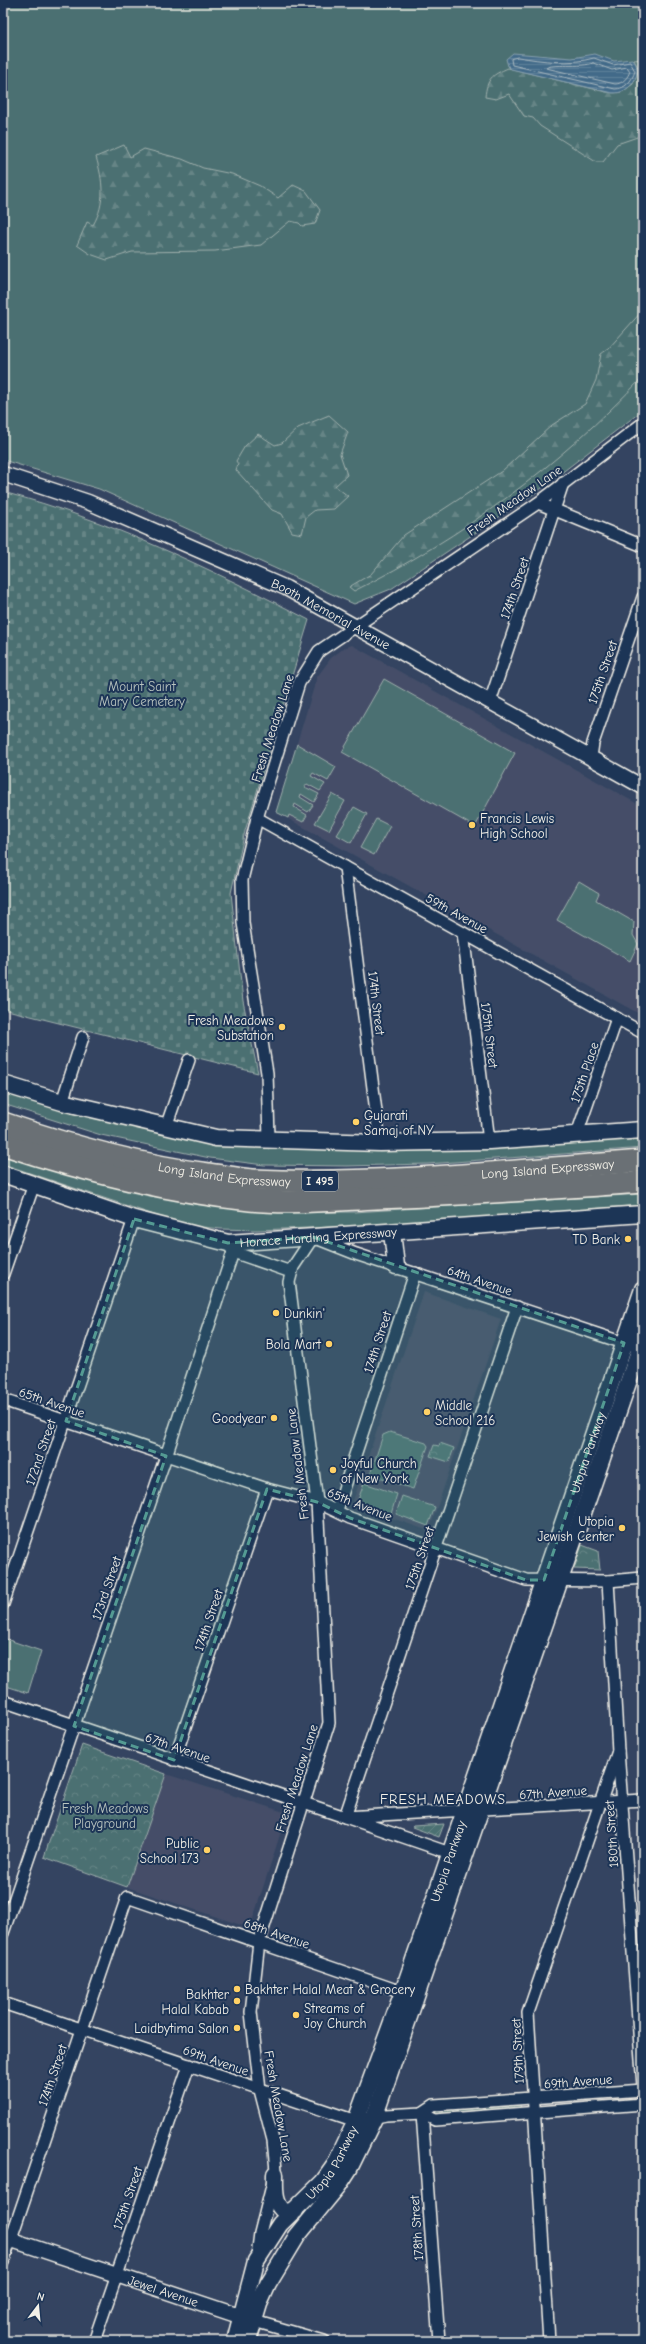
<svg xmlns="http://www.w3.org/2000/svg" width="646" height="2344" font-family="'Comic Neue',sans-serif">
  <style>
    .built { fill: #444e68 }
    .grass { fill: #4c7072; stroke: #a0b0ad }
    .forest { fill: url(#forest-firs); stroke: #a0b0ad }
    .cemetery { fill: url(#cemetery-stones); stroke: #a0b0ad }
    .park { fill: url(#park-crowns); stroke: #a0b0ad }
    .garden { fill: url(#garden-furrows); stroke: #a0b0ad }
    .water { fill: url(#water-rules); stroke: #89a1af }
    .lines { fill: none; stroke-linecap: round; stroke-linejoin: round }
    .shore { stroke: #adbbc2; stroke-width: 1 }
    .minor-casing { stroke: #f4f1e8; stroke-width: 14 }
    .tertiary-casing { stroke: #f4f1e8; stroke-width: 17 }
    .secondary-casing { stroke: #f4f1e8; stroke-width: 19 }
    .motorway-casing { stroke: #f4f1e8; stroke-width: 24 }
    .minor { stroke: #1d3557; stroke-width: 11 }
    .tertiary { stroke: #1d3557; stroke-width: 14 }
    .secondary { stroke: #1d3557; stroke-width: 16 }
    .motorway { stroke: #6a7074; stroke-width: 21 }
    .marked { fill: #549b93; fill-opacity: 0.2; stroke: #549b93; stroke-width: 3; stroke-dasharray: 8 5; stroke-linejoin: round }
    .poi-dot { fill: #ffd166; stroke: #1d3557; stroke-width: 1.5 }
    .labels { text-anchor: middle; stroke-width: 4; stroke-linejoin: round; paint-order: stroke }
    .shield { fill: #1d3557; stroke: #b4b9bc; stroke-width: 1 }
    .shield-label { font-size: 12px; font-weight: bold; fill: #f4f1e8 }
    .street-label { font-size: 13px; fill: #f4f1e8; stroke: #1d3557 }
    .park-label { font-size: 13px; fill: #b9c4bf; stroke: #1d3557 }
    .poi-label { font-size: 13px; fill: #f4f1e8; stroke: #1d3557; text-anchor: end }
    .neighbourhood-label { font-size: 14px; letter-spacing: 1px; fill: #f4f1e8; stroke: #1d3557 }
  </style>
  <defs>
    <pattern id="forest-firs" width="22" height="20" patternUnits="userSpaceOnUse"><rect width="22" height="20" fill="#4c7072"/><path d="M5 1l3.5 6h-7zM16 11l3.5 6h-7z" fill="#668586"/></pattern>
    <pattern id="cemetery-stones" width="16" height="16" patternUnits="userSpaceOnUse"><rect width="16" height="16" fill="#4c7072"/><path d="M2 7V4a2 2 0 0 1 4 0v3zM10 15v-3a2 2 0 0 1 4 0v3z" fill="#668586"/></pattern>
    <pattern id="park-crowns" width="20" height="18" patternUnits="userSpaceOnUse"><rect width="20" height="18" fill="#4c7072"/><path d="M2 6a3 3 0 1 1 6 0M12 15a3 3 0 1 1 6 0" fill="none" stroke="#668586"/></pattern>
    <pattern id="garden-furrows" width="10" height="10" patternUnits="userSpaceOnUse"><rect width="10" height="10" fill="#4c7072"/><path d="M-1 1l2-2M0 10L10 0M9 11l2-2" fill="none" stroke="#668586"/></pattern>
    <pattern id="water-rules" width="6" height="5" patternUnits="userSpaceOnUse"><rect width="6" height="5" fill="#426b89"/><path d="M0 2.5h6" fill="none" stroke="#5e819a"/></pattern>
  </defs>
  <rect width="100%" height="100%" fill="#344461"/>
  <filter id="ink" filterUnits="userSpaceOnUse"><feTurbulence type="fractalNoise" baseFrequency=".025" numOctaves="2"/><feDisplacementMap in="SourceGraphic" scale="8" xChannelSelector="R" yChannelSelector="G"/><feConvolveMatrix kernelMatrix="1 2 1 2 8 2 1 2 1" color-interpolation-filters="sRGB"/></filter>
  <g filter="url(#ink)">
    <!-- built -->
    <g class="built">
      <path d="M352 645 643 807V1016L276 812 317 677 331 658 344 648Z"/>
      <path d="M424 1292 501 1319 429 1531 352 1504Z"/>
      <path d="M166 1774 287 1813 250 1928 127 1887Z"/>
    </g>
    <!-- grass -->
    <g class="grass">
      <path d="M3 3H643V410L538 491 391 589 354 604 99 489 3 460Z"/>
      <path d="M384 679 515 753 475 827 342 752Z"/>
      <path d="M297 744 336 767 328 781 313 773 311 776 325 784 320 791 307 784 305 787 319 794 314 802 301 794 300 797 313 805 308 812 295 804 294 807 307 815 303 822 289 815 288 818 276 812Z"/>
      <path d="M332 794 345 801 329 830 315 823Z"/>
      <path d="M354 807 367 814 351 843 337 835Z"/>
      <path d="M376 819 390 826 374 855 360 848Z"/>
      <path d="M579 881 599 893 596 900 634 922 633 935 638 944 630 961 557 920Z"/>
      <path d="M3 1091 43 1105 101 1118 297 1148 432 1151 643 1136V1148L427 1164 347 1166 264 1165 210 1158 101 1135 3 1104Z"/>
      <path d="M3 1151 306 1212H354L643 1194V1205L386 1225 256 1230 221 1229 184 1225 3 1164Z"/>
      <path d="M390 1432 426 1443 428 1446 413 1489 370 1475 383 1435Z"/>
      <path d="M364 1483 397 1494 391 1514 357 1503Z"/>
      <path d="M402 1496 435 1507 428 1526 396 1514Z"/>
      <path d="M3 1638 41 1651 28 1693 3 1685Z"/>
    </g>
    <!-- forest -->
    <g class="forest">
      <path d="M643 59V135L617 144 603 162H596L540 126 533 118 524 116 509 94 496 99 485 97C487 78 492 75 508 68L606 92H622L633 84 639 69 634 60Z"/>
      <path d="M124 145 130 157 144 149 182 159 203 168 232 174 260 186 278 198 293 185 306 191 320 210 315 224 302 226 299 223 290 221 261 245 215 251 132 252 107 260 90 254 77 245 87 222 93 225C106 203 103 180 96 157Z"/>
      <path d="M643 310V377C559 465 463 537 354 591L349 587 371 574 404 535 502 471 552 425 585 404 596 380 601 354 608 349Z"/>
      <path d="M329 415 348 432 340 454 347 475 335 486 348 496 334 509 315 510 306 517 302 534 292 532 282 514 272 510 236 470 238 464 236 461 245 446 258 434 275 445 282 443 298 428Z"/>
    </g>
    <!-- cemetery -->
    <path class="cemetery" d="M3 492C110 520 211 569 309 620L245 831 231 893 243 1001 258 1073 3 1009Z"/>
    <!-- park -->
    <g class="park">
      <path d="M440 1443 454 1448 449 1462 430 1456 434 1445 439 1446Z"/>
      <path d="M582 1545 598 1551 600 1570 574 1569Z"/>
      <path d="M82 1745 166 1774 127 1887 44 1857Z"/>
    </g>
    <!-- garden -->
    <g class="garden">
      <path d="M444 1824 439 1837 412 1827 413 1826Z"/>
      <path d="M519 2103 521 2107 519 2109 436 2115 433 2111 435 2109Z"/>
    </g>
    <!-- water -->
    <path class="water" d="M513 53 572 58 595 54 614 61 632 59C646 72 629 95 612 93L511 69 508 66 506 59Z"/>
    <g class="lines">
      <!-- shore -->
      <g class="shore">
        <path d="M518 57C543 61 570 65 594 58L613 65 630 62 635 71C632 81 625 89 615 89L512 65 511 59Z"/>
        <path d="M593 63 612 70 627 67 630 71C628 77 623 84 615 84L546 68C551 63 582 68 593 63Z"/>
      </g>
      <!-- minor casing -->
      <g class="minor-casing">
        <g id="minor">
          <path d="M538 503 643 546"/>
          <path d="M490 702 563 483"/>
          <path d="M591 757 593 743 643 597"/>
          <path d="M257 818 643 1033"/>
          <path d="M345 867 380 1143"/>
          <path d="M463 933 489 1141"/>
          <path d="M62 1102 83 1037"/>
          <path d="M166 1127 189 1060"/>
          <path d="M577 1134 617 1018"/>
          <path d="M269 1138 267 1073 243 923 242 880 257 818 299 683 319 651 538 503 643 423"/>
          <path d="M230 1246 233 1252 291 1272"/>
          <path d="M3 1274 34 1184"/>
          <path d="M3 1400 267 1489 317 1502 350 1518 526 1580 608 1581 643 1578"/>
          <path d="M337 1510 415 1273"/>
          <path d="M608 1581 618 1751 643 2086"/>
          <path d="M3 1604 134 1219"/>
          <path d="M3 1701 345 1817 643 1800"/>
          <path d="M174 1760 267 1489"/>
          <path d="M450 1853 345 1817 517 1307"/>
          <path d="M3 1933 166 1456 233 1252"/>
          <path d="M3 2003 356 2121 386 2115 422 2113 434 2105 643 2090"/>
          <path d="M422 2113 439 2341"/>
          <path d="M422 2113 435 2120 643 2104"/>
          <path d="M257 2257 260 2233 276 2170 273 2140 260 2090 251 2012 259 1942 329 1723 317 1502 289 1282 293 1267 313 1237 356 1254 630 1345"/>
          <path d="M3 2262 127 1897 408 1994"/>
          <path d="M254 2321 324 2341"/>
          <path d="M94 2341 189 2065"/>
          <path d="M549 2341 528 2013 618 1751"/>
        </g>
      </g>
      <!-- tertiary casing -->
      <g class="tertiary-casing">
        <g id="tertiary">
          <path id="s1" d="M3 474 88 502 286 588 643 787"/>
          <path id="s2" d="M3 2237 251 2320"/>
        </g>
      </g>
      <!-- secondary casing -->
      <g class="secondary-casing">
        <g id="secondary">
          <path d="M3 1084 62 1102 216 1138 380 1143 489 1141 643 1130"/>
          <path id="s3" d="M3 1174 134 1219 228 1243 643 1214"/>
          <path d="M392 1232 396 1266"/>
          <path d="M275 2174C275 2187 273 2204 285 2212L295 2211"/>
          <path id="s4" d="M235 2341 256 2261 280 2224 323 2182 335 2165 356 2121 403 1992 643 1289"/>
          <path d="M248 2341 259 2304 268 2284 297 2236 338 2186 349 2169 374 2118 640 1348 643 1331"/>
        </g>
      </g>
      <!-- motorway casing -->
      <g class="motorway-casing">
        <g id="motorway">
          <path id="s5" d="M3 1123C70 1146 138 1165 208 1174 223 1176 238 1179 253 1180 382 1186 515 1170 643 1161"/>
          <path d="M3 1144C84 1171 165 1191 250 1200 291 1204 335 1200 377 1198 466 1195 554 1188 643 1182"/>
        </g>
      </g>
      <!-- minor -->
      <use href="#minor" class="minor"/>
      <!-- tertiary -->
      <use href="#tertiary" class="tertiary"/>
      <!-- secondary -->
      <use href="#secondary" class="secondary"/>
      <!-- motorway -->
      <use href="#motorway" class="motorway"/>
    </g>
  </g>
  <!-- marked area -->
  <path class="marked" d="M134 1219 228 1243 313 1237 624 1343 544 1580H526L350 1518 317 1502 267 1489 174 1760 74 1726 166 1456 66 1421Z"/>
  <!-- markers -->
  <g class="poi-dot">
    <circle cx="472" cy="825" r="4"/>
    <circle cx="282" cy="1027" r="4"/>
    <circle cx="356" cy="1122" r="4"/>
    <circle cx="628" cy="1239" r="4"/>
    <circle cx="276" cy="1313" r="4"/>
    <circle cx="329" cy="1344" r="4"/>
    <circle cx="427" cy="1412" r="4"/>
    <circle cx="274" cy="1418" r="4"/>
    <circle cx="333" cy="1470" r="4"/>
    <circle cx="622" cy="1528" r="4"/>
    <circle cx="207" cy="1850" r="4"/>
    <circle cx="237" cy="1989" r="4"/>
    <circle cx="237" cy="2001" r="4"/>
    <circle cx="296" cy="2015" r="4"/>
    <circle cx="237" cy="2028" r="4"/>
  </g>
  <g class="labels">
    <!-- shield labels -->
    <rect class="shield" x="302" y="1171" width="36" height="20" rx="3"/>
    <g class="shield-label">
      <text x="320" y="1185">I 495</text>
    </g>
    <!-- street labels -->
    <g class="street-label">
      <text transform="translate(514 500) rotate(-35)" y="5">Fresh Meadow Lane</text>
      <text transform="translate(514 588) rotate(-71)" y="5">174th Street</text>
      <text dy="5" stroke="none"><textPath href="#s1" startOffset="357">Booth Memorial Avenue</textPath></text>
      <text transform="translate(602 672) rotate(-71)" y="5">175th Street</text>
      <text transform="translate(272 728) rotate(-72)" y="5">Fresh Meadow Lane</text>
      <text transform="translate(457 913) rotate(29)" y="5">59th Avenue</text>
      <text transform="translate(377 1003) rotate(83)" y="5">174th Street</text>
      <text transform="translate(490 1035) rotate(83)" y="5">175th Street</text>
      <text transform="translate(584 1072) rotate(-71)" y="5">175th Place</text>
      <text dy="5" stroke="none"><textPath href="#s5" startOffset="552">Long Island Expressway</textPath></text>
      <text dy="5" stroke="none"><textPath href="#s5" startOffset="228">Long Island Expressway</textPath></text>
      <text dy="5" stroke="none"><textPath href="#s3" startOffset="326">Horace Harding Expressway</textPath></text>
      <text transform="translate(480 1280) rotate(19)" y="5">64th Avenue</text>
      <text transform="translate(377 1342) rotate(-72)" y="5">174th Street</text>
      <text transform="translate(52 1402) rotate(19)" y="5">65th Avenue</text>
      <text transform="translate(40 1452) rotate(-71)" y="5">172nd Street</text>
      <text dy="5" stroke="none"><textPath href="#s4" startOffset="964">Utopia Parkway</textPath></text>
      <text transform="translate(297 1464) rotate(-97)" y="5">Fresh Meadow Lane</text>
      <text transform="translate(360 1504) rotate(22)" y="5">65th Avenue</text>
      <text transform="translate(419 1558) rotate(-71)" y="5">175th Street</text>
      <text transform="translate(106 1588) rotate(-71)" y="5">173rd Street</text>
      <text transform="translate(208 1620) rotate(-71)" y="5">174th Street</text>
      <text transform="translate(178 1747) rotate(19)" y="5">67th Avenue</text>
      <text transform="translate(296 1778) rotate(-72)" y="5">Fresh Meadow Lane</text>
      <text transform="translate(553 1792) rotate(-4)" y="5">67th Avenue</text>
      <text transform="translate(611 1834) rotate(-94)" y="5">180th Street</text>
      <text dy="5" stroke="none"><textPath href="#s4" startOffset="532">Utopia Parkway</textPath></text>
      <text transform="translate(277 1933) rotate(19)" y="5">68th Avenue</text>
      <text transform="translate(517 2051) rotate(-93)" y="5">179th Street</text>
      <text transform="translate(216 2060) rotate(19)" y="5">69th Avenue</text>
      <text transform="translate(52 2075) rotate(-71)" y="5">174th Street</text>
      <text transform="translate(578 2081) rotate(-4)" y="5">69th Avenue</text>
      <text transform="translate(279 2106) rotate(80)" y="5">Fresh Meadow Lane</text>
      <text dy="5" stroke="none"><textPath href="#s4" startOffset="208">Utopia Parkway</textPath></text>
      <text transform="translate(127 2198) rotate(-71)" y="5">175th Street</text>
      <text transform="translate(416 2228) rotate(-94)" y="5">178th Street</text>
      <text dy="5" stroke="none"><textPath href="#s2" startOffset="169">Jewel Avenue</textPath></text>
    </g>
    <!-- park labels -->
    <g class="park-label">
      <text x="142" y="691">Mount Saint<tspan x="142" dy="15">Mary Cemetery</tspan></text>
      <text x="105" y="1813">Fresh Meadows<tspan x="105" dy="15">Playground</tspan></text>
    </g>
    <!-- poi labels -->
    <g class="poi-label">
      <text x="480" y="823" text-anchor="start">Francis Lewis<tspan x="480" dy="15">High School</tspan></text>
      <text x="274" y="1025">Fresh Meadows<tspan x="274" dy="15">Substation</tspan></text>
      <text x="364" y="1120" text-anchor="start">Gujarati<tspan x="364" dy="15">Samaj of NY</tspan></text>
      <text x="620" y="1244">TD Bank</text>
      <text x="284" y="1318" text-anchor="start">Dunkin'</text>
      <text x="321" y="1349">Bola Mart</text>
      <text x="435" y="1410" text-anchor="start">Middle<tspan x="435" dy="15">School 216</tspan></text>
      <text x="266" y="1423">Goodyear</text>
      <text x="341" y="1468" text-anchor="start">Joyful Church<tspan x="341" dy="15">of New York</tspan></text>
      <text x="614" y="1526">Utopia<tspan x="614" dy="15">Jewish Center</tspan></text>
      <text x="199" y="1848">Public<tspan x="199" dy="15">School 173</tspan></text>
      <text x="245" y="1994" text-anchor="start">Bakhter Halal Meat &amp; Grocery</text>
      <text x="229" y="1999">Bakhter<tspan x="229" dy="15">Halal Kabab</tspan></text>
      <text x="304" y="2013" text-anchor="start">Streams of<tspan x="304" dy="15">Joy Church</tspan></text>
      <text x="229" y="2033">Laidbytima Salon</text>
    </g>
    <!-- neighbourhood labels -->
    <g class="neighbourhood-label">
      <text x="443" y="1804">FRESH MEADOWS</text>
    </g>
  </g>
  <!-- margin -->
  <rect width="646" height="2344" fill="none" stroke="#1d3557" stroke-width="16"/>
  <rect x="8" y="8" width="630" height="2328" fill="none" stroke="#f4f1e8" stroke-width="1.5" filter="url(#ink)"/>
  <!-- north arrow -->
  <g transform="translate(38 2306) rotate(16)" stroke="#1d3557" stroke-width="3" paint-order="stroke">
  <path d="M0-3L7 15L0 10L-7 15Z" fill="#f4f1e8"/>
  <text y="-6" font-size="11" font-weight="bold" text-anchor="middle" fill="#f4f1e8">N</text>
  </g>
</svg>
